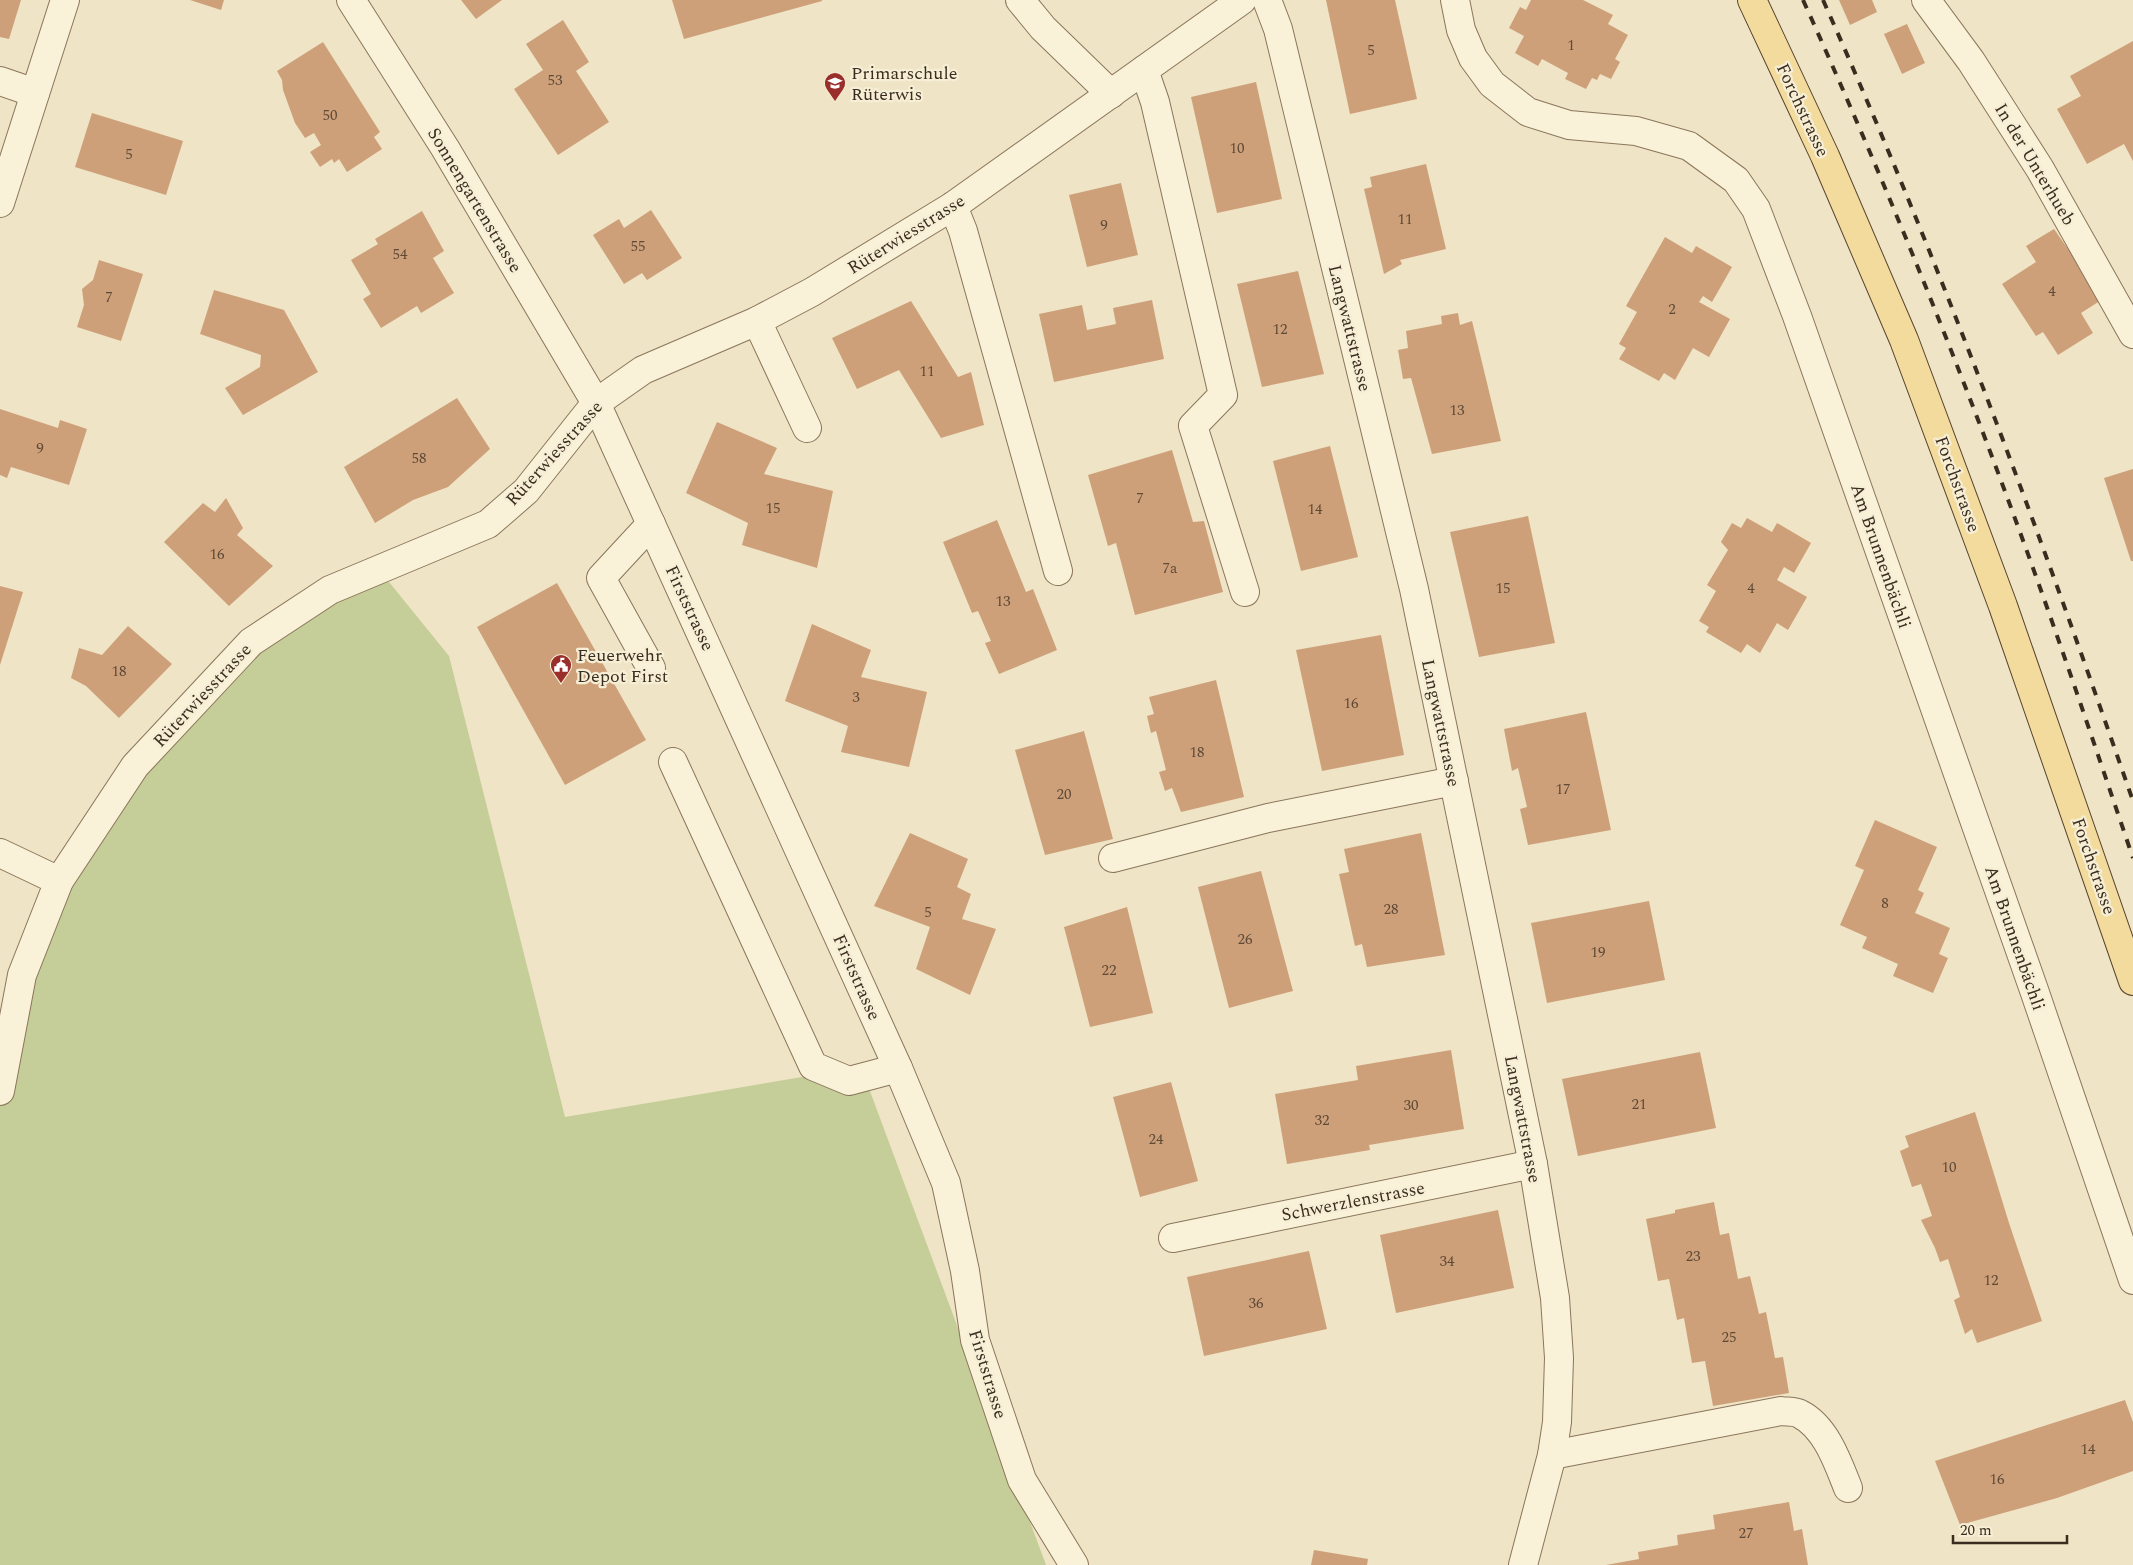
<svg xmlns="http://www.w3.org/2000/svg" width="2133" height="1565" font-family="Spectral,serif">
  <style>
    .green { fill: #c5cd98 }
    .building { fill: #cda07a }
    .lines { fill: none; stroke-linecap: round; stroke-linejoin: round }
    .minor-casing { stroke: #8a765b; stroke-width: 30 }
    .major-casing { stroke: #58442f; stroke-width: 30 }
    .minor { stroke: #f9f1d8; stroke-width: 28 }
    .major { stroke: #f2db9d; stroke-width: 28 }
    .rail { stroke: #3a2d1f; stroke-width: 4; stroke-dasharray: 9 9; stroke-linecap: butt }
    .labels { text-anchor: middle; stroke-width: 4.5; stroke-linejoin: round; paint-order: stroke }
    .number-label { font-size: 15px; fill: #5f4a36 }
    .poi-label { font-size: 18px; fill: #3a2d1f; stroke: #f6eed5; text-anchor: start }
    .street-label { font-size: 18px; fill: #3a2d1f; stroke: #f6eed5 }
  </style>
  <rect width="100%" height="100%" fill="#efe4c5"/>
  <!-- green -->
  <path class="green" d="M389 582 449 656 565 1117 861 1067 1046 1565H0V1091L59 881 251 642 330 590Z"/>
  <!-- building -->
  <g class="building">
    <path d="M0 0H21L9 39 0 37Z"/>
    <path d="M190 0H224L221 10Z"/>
    <path d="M461 0H502L476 19Z"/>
    <path d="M672 0H822V1L684 39Z"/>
    <path d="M1326 0H1395L1417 99 1350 114Z"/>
    <path d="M1531 0H1583L1613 15 1608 24 1628 35 1615 59 1620 62 1611 79 1600 74 1597 80 1592 78 1586 89 1565 79 1568 73 1542 59 1538 66 1515 53 1524 36 1509 28 1520 7 1526 10Z"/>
    <path d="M1839 0H1872L1877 12 1850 25Z"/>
    <path d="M563 20 589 62 576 71 609 122 558 155 514 89 543 70 526 44Z"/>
    <path d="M1907 24 1925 63 1902 74 1884 34Z"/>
    <path d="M2133 41V161L2124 144 2087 164 2057 109 2081 96 2070 76Z"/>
    <path d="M323 42 380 132 374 137 382 149 347 172 339 159 334 163 332 159 320 167 310 152 321 145 314 133 305 138 295 123 283 90 282 80 277 71Z"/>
    <path d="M1256 82 1282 199 1217 213 1191 97Z"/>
    <path d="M92 113 183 141 166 195 75 167Z"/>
    <path d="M1426 164 1446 249 1400 260 1402 264 1384 274 1364 189 1372 187 1370 177Z"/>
    <path d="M1121 183 1138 255 1087 267 1069 195Z"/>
    <path d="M651 210 682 258 647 280 642 273 624 284 593 235 619 219 624 228Z"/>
    <path d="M422 211 444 251 433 258 454 293 421 313 417 306 381 328 363 299 371 294 351 260 378 244 375 239Z"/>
    <path d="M2054 229 2103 299 2081 313 2093 333 2058 355 2043 332 2036 336 2002 284 2036 262 2026 246Z"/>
    <path d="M1665 237 1692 253 1696 246 1732 267 1712 302 1703 296 1699 302 1730 319 1709 357 1693 348 1675 380 1664 373 1659 381 1619 359 1626 348 1619 344 1637 312 1626 306Z"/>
    <path d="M99 260 143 274 121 341 77 327 84 305 82 289 93 280Z"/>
    <path d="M1298 271 1324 374 1262 387 1237 284Z"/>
    <path d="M214 290 284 310 318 372 243 415 225 388 260 367 261 355 200 334Z"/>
    <path d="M1152 300 1164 359 1054 382 1039 314 1082 305 1087 330 1116 324 1113 308Z"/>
    <path d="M911 301 958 377 971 372 984 425 941 438 899 370 857 389 832 338Z"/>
    <path d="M1458 313 1460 325 1472 321 1501 441 1432 454 1411 378 1403 379 1398 350 1408 348 1406 331 1442 324 1441 316Z"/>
    <path d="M457 398 490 449 448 487 413 500 375 523 344 467Z"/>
    <path d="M0 409 58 428 60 420 87 429 69 485 11 467 7 478 0 475Z"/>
    <path d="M717 422 777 448 764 474 833 491 817 568 742 545 748 523 686 493Z"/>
    <path d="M1330 446 1358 557 1301 571 1273 461Z"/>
    <path d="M1172 450 1193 522 1204 521 1223 592 1135 615 1116 543 1108 546 1088 475Z"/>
    <path d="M2133 469V561H2131L2104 478Z"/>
    <path d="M226 498 243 528 237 535 273 566 229 606 164 542 203 503 215 512Z"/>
    <path d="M1528 516 1555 643 1479 657 1450 532Z"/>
    <path d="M1747 518 1772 532 1777 523 1811 543 1794 573 1784 567 1777 580 1807 597 1788 630 1777 623 1760 653 1747 644 1741 653 1706 632 1709 627 1699 621 1716 591 1707 585 1728 550 1721 542 1732 523 1741 528Z"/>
    <path d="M997 520 1026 592 1033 589 1057 650 999 674 985 643 991 641 978 611 972 613 943 542Z"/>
    <path d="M557 583 646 740 565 785 477 627Z"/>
    <path d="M0 586 23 592 0 665Z"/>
    <path d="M812 624 871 650 861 677 927 692 909 767 841 752 848 726 785 701Z"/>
    <path d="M128 626 172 664 119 718 86 686 71 678 79 648 102 655Z"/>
    <path d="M1381 635 1404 755 1322 771 1296 650Z"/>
    <path d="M1216 680 1244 797 1181 812 1172 788 1165 791 1159 772 1166 770 1156 731 1151 733 1147 716 1154 714 1149 697Z"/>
    <path d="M1586 712 1611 830 1528 845 1520 809 1527 807 1518 768 1512 771 1504 729Z"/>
    <path d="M1084 731 1113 839 1045 855 1015 750Z"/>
    <path d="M1875 820 1937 847 1918 890 1924 893 1915 913 1950 928 1939 954 1948 958 1933 993 1893 976 1898 964 1862 948 1867 937 1840 925 1864 870 1855 866Z"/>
    <path d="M910 833 968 859 957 887 971 894 962 919 996 929 970 995 916 969 930 927 874 906Z"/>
    <path d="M1421 833 1445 955 1367 967 1362 944 1355 946 1339 874 1349 872 1344 849Z"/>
    <path d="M1261 871 1293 991 1229 1008 1198 887Z"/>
    <path d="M1649 901 1665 980 1547 1003 1531 923Z"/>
    <path d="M1127 907 1153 1013 1090 1027 1064 927Z"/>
    <path d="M1451 1050 1464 1129 1369 1145 1370 1150 1287 1164 1275 1094 1358 1080 1356 1066Z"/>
    <path d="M1700 1052 1716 1128 1578 1156 1562 1079Z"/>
    <path d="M1171 1082 1198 1181 1140 1197 1113 1097Z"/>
    <path d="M1975 1112 2009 1223 2042 1321 1977 1343 1972 1329 1965 1334 1954 1300 1960 1297 1948 1259 1940 1262 1935 1248 1921 1220 1932 1216 1921 1184 1912 1187 1900 1151 1909 1147 1905 1136Z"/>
    <path d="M1714 1202 1720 1235 1729 1233 1738 1279 1750 1276 1759 1314 1766 1312 1775 1358 1783 1357 1789 1393 1713 1406 1705 1361 1692 1363 1684 1318 1677 1320 1669 1279 1658 1281 1646 1219 1675 1213V1210Z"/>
    <path d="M1498 1210 1514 1288 1396 1313 1380 1235Z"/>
    <path d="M1309 1251 1327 1329 1204 1356 1187 1277Z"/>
    <path d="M2125 1400 2133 1422V1471L2057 1498 1960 1525 1935 1461Z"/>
    <path d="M1789 1502 1794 1531 1802 1529 1808 1565H1606L1639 1559 1638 1552 1678 1545 1677 1535 1715 1529 1713 1515Z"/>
    <path d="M1314 1550 1368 1559 1367 1565H1311Z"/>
  </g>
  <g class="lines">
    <!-- minor casing -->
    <g class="minor-casing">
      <g id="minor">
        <path d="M351 0 445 148 596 403 898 1068 946 1183 965 1271 975 1340 1022 1480 1074 1565"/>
        <path d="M1020 0 1043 28 1111 94"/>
        <path d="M1267 0 1278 29 1414 589 1533 1164 1555 1298 1559 1358 1557 1422 1552 1455 1523 1565"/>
        <path d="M1455 0 1461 30 1473 58 1492 84 1528 112 1569 125 1636 131 1689 146 1736 180 1756 209 1797 316 2034 990 2133 1280"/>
        <path d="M1926 0 1971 61 2040 169 2133 334"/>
        <path d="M1144 70 1155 102 1223 395 1193 426 1245 592"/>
        <path d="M0 81 35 93"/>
        <path d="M0 203 65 0"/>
        <path d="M953 206 963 231 1058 571"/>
        <path d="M757 321 807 428"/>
        <path d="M651 524 601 578 651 668"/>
        <path d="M673 762 813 1066 849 1081 898 1068"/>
        <path d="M0 853 59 881"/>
        <path d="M1113 858 1268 818 1454 781"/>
        <path d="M0 1091 22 975 59 881 135 766 251 642 330 590 488 524 526 491 596 403 643 370 757 321 812 292 953 206 1242 0"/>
        <path d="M1173 1238 1533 1164"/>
        <path d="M1552 1455 1781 1411C1787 1412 1795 1411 1800 1414 1826 1427 1838 1463 1848 1488"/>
      </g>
    </g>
    <!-- major casing -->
    <g class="major-casing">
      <path id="major" d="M1752 0 1825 156 1904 340 2003 606 2133 981"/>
    </g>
    <!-- minor -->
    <use href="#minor" class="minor"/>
    <!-- major -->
    <use href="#major" class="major"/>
    <!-- rail -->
    <g class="rail">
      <path d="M1803 0C1894 201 1976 406 2049 613 2078 695 2105 776 2133 858"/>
      <path d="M1823 0C1940 262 2039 530 2133 801"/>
    </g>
  </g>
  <!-- icons -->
  <defs>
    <g id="school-pin" transform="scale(1.125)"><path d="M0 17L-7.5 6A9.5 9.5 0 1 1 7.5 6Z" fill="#9a2e2a" stroke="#f6eed5"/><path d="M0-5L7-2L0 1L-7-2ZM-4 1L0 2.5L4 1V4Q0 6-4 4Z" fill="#fff"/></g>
    <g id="civic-pin" transform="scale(1.125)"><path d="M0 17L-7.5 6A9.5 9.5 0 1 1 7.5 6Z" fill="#9a2e2a" stroke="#f6eed5"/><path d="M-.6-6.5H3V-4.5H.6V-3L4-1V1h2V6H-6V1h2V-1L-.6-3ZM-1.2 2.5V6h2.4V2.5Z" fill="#fff"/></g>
  </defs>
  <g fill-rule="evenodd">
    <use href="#school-pin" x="835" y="83"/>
    <use href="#civic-pin" x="561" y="665"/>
  </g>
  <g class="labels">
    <!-- number labels -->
    <g class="number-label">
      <text x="1571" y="50">1</text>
      <text x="1371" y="55">5</text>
      <text x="555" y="85">53</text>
      <text x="330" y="120">50</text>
      <text x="1237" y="153">10</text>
      <text x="129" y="159">5</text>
      <text x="1405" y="224">11</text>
      <text x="1104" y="230">9</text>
      <text x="638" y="251">55</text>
      <text x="400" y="259">54</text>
      <text x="2052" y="296">4</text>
      <text x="109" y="302">7</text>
      <text x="1672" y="314">2</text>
      <text x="1280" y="334">12</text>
      <text x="927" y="376">11</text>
      <text x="1457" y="415">13</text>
      <text x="40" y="453">9</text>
      <text x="419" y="463">58</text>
      <text x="1140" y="503">7</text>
      <text x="773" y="513">15</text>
      <text x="1315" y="514">14</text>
      <text x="217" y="559">16</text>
      <text x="1170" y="573">7a</text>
      <text x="1503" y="593">15</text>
      <text x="1751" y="593">4</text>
      <text x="1003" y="606">13</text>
      <text x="119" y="676">18</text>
      <text x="856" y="702">3</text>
      <text x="1351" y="708">16</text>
      <text x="1197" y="757">18</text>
      <text x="1563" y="794">17</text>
      <text x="1064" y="799">20</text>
      <text x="1885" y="908">8</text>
      <text x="1391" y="914">28</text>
      <text x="928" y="917">5</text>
      <text x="1245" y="944">26</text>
      <text x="1598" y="957">19</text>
      <text x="1109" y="975">22</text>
      <text x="1639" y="1109">21</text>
      <text x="1411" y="1110">30</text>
      <text x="1322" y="1125">32</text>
      <text x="1156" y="1144">24</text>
      <text x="1949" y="1172">10</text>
      <text x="1693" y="1261">23</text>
      <text x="1447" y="1266">34</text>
      <text x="1991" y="1285">12</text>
      <text x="1256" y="1308">36</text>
      <text x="1729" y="1342">25</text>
      <text x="2088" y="1454">14</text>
      <text x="1997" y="1484">16</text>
      <text x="1746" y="1538">27</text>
    </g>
    <!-- poi labels -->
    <g class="poi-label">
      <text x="851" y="79">Primarschule<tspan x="851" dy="21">Rüterwis</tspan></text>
      <text x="577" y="661">Feuerwehr<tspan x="577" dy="21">Depot First</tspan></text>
    </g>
    <!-- street labels -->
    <g class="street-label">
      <text transform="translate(1803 110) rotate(65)" y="6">Forchstrasse</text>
      <text transform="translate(2035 164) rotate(59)" y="6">In der Unterhueb</text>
      <text transform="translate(475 200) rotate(59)" y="6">Sonnengartenstrasse</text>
      <text transform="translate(906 234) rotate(-32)" y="6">Rüterwiesstrasse</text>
      <text transform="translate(1350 328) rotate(76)" y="6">Langwattstrasse</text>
      <text transform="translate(554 453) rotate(-48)" y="6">Rüterwiesstrasse</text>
      <text transform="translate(1958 484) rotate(70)" y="6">Forchstrasse</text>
      <text transform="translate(1881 556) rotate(71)" y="6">Am Brunnenbächli</text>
      <text transform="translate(690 608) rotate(65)" y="6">Firststrasse</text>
      <text transform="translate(202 695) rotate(-47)" y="6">Rüterwiesstrasse</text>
      <text transform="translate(1441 723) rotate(78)" y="6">Langwattstrasse</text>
      <text transform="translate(2094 866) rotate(71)" y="6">Forchstrasse</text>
      <text transform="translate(2015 938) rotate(71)" y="6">Am Brunnenbächli</text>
      <text transform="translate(857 977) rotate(66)" y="6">Firststrasse</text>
      <text transform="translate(1523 1119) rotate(79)" y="6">Langwattstrasse</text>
      <text transform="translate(1353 1201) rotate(-11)" y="6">Schwerzlenstrasse</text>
      <text transform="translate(988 1374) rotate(73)" y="6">Firststrasse</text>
    </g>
  </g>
  <!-- scale -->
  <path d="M1953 1535v8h114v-8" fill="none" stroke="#3a2d1f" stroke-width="2.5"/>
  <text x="1960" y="1535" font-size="15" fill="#3a2d1f" stroke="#f6eed5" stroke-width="4" paint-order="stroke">20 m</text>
</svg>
